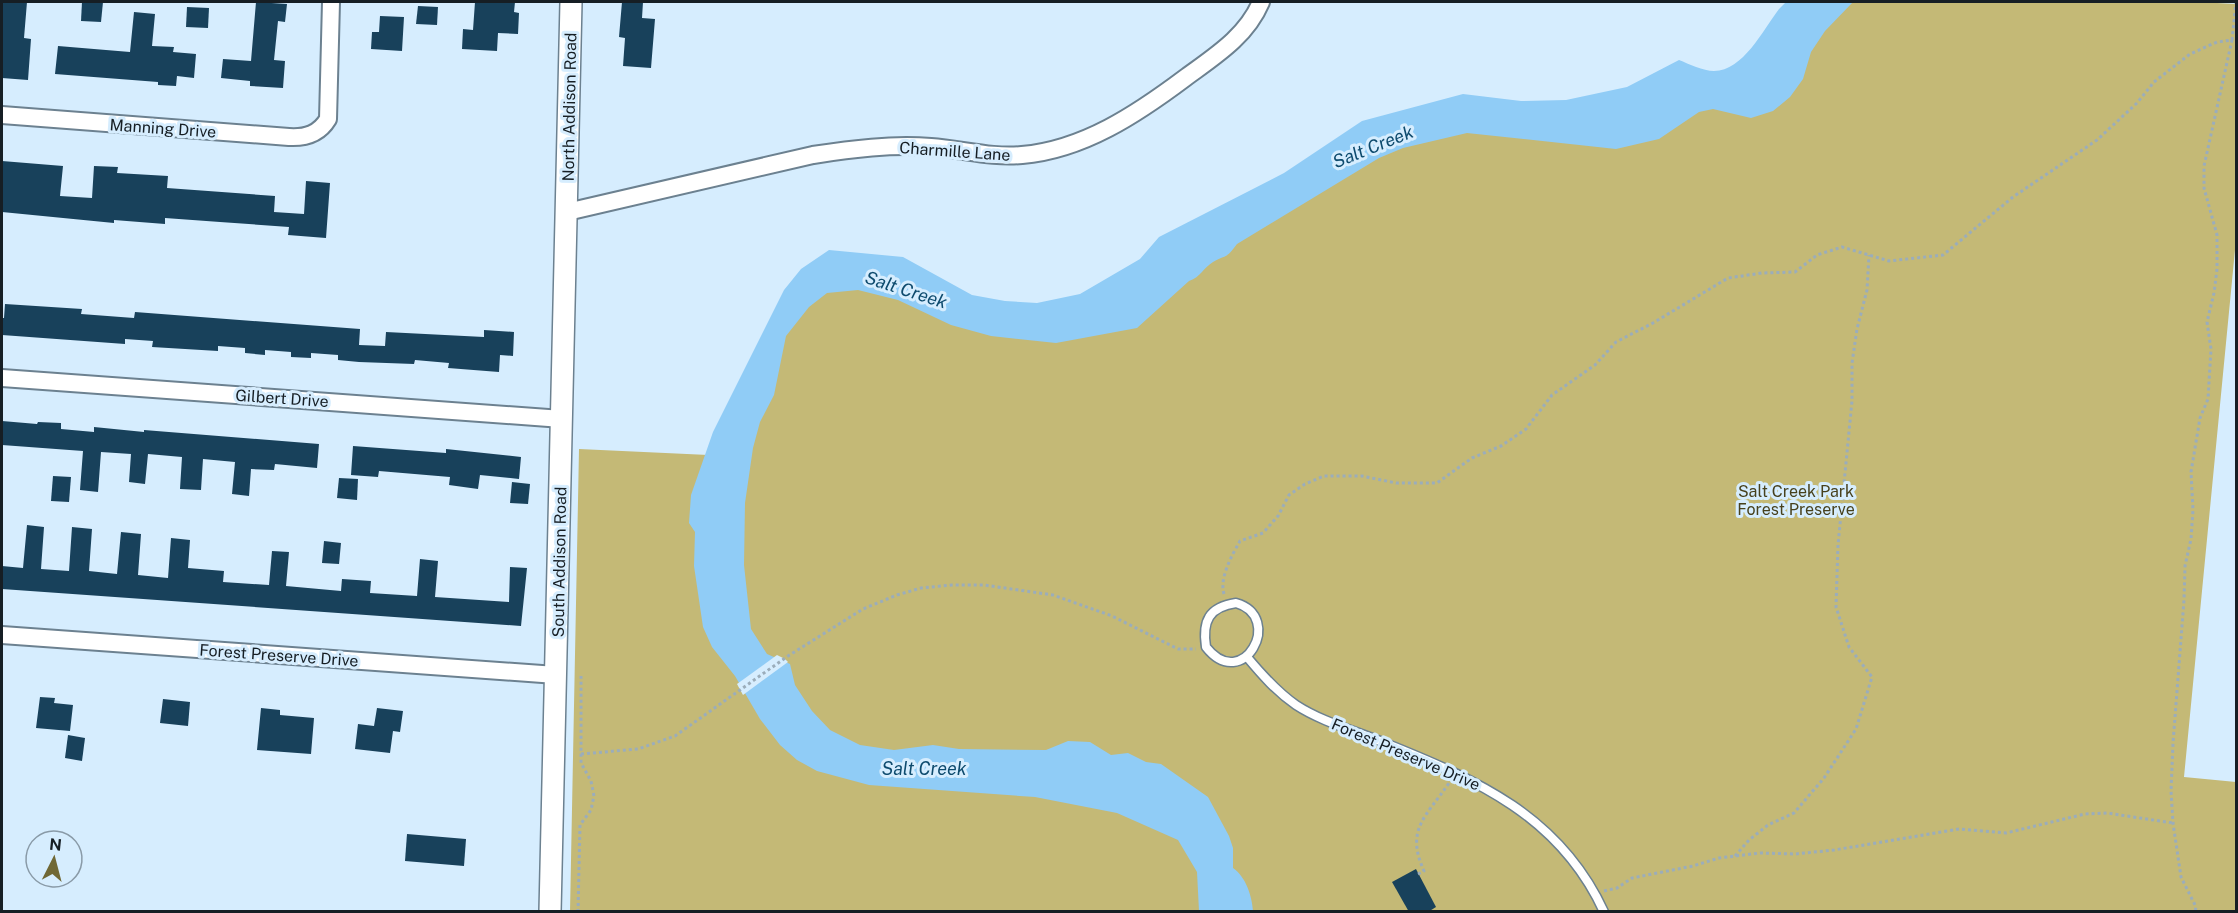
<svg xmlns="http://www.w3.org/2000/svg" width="2238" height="913" font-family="'Public Sans',sans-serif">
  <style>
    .green { fill: #c4b976 }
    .water { fill: #90ccf6 }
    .pier { fill: #d6edfe }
    .building { fill: #18415b }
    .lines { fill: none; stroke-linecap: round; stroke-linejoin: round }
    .service-casing { stroke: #6c8190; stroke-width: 11 }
    .minor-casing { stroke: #6c8190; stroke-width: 20 }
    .tertiary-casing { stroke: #6c8190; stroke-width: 24 }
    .path { stroke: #9badbb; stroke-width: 3; stroke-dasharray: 3 3; stroke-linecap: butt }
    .service { stroke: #fff; stroke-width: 8 }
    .minor { stroke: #fff; stroke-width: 16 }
    .tertiary { stroke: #fff; stroke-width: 21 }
    .labels { text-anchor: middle; stroke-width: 6; stroke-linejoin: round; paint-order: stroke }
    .street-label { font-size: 16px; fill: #161e24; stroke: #d6edfe }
    .park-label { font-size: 16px; fill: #47411d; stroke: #d6edfe }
    .water-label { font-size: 18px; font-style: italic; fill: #0e4b6e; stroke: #d6edfe }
  </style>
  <rect width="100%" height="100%" fill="#d6edfe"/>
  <!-- green -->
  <path class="green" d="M1829 2H2198L2236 4V250H2235L2184 777 2236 782V911L570 912 579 449 730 456 788 306 854 273 1041 325 1420 128 1711 97Z"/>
  <!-- water -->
  <path class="water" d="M1786 2H1853L1825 31 1811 52 1803 79 1790 97 1773 111 1751 118 1713 109 1699 112 1659 139 1616 149 1467 133 1403 148 1379 158 1237 244C1225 260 1227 254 1213 262 1203 268 1201 277 1189 281L1137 328 1056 343 991 336 951 325 898 300 858 290 827 293 809 307 786 336 774 395 760 422 753 448 745 503 744 565 751 629 767 654 790 664 795 685 812 711 830 730 860 745 894 750 933 745 959 749 1046 750 1068 741 1090 742 1111 755 1128 753 1146 762 1161 764 1208 797 1229 836 1233 848V868C1246 877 1252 896 1253 911H1199L1197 872 1178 840 1117 813 1035 797 869 785 817 771 797 760 780 745 760 719 735 676 712 647 703 627 694 566 695 532 689 523 691 495 713 432 784 290 801 269 829 250 903 257 972 295 1005 301 1037 303 1080 294 1140 259 1159 237 1284 173 1362 121 1463 94 1521 101 1566 100 1627 87 1679 60C1689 64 1703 71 1714 71 1743 71 1763 30 1779 9Z"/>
  <!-- pier -->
  <path class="pier" d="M777 655 785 659 788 662 743 695 737 684Z"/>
  <!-- building -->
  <g class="building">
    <path d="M2 2H27L24 38 31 39 28 80 2 78Z"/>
    <path d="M82 2H103L101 22 81 21Z"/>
    <path d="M256 2 287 4 285 22 278 21 274 60 285 61 283 88 250 86V81L221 78 223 59 251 61Z"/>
    <path d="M475 2H515L514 12 519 13 518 34 498 33 497 51 462 49 463 29 473 30Z"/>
    <path d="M622 2H643L642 18 655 19 651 68 623 66 625 38 619 37Z"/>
    <path d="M418 6 438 7 437 25 416 24Z"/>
    <path d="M187 7 209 8 208 28 186 27Z"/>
    <path d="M134 12 155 14 152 46 174 47 173 52 196 54 194 78 177 76 176 86 158 85V82L55 74 58 46 130 52Z"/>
    <path d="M380 16 404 17 402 51 371 49 372 32H379Z"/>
    <path d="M2 161 63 166 60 196 92 198 94 166 118 167 117 173 168 176 167 188 275 196 274 212 304 214 306 181 330 183 326 238 288 235 289 227 220 222 165 218V224L114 220V223L2 212Z"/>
    <path d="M5 304 82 309 81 314 134 318 135 312 360 329 359 345 385 346 386 332 484 337V330L514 332 513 356 500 355 499 372 448 368 449 363 415 360 414 364 359 362 338 360V355L311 353V358L291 357V352L265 350V355L245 353V348L218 346V351L152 347 153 341 125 339V344L2 335V318H4Z"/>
    <path d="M2 421 37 424 38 422 61 423V429L94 432V427L144 432V430L319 444 317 468 275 464 274 470 251 469 249 496 232 494 235 462 203 459 201 490 180 489 182 457 148 454 145 484 129 482 131 454 101 452 98 492 80 490 83 451 2 445Z"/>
    <path d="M353 446 446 453V449L521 457 519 479 480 475 478 489 449 485 450 477 379 471 378 477 351 475Z"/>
    <path d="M53 476 71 477 69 502 51 501Z"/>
    <path d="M339 478 358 479 357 500 337 498Z"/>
    <path d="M512 482 530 484 528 504 510 503Z"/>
    <path d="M27 525 44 527 41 569 69 571 72 527 92 529 89 571 117 574 121 532 141 534 138 575 168 578 171 538 190 540 188 568 224 571 223 582 269 585 272 551 289 552 286 586 341 591 342 579 371 581 370 593 417 596 420 559 438 561 435 597 509 602 510 567 527 568 521 626 2 589V566L23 568Z"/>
    <path d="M324 541 341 543 339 564 322 563Z"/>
    <path d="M40 697 55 698 54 703 73 705 70 731 36 728Z"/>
    <path d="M163 699 190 702 188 726 160 723Z"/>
    <path d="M261 708 280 710V715L314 718 311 754 257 750Z"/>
    <path d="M377 708 403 711 400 732 393 731 390 753 355 749 358 724 374 726Z"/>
    <path d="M68 735 85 738 82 761 65 758Z"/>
    <path d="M407 834 466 839 464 866 405 861Z"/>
    <path d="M1416 869 1436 907 1428 912H1409L1392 882Z"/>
  </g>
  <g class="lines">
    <!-- service casing -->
    <g class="service-casing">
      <g id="service">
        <path d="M1236 603C1285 617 1243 694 1206 647 1202 621 1209 607 1236 603Z"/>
        <path d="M1247 657C1262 675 1277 692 1296 705 1322 722 1356 731 1385 743 1477 780 1560 816 1604 912"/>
      </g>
    </g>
    <!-- minor casing -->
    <g class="minor-casing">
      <g id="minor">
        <path d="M2 115 289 137C306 138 319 134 328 119L331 2"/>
        <path d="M567 212 813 155C852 149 891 144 931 147 961 149 992 158 1022 155 1083 150 1137 114 1185 78 1215 56 1246 37 1261 2"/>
        <path d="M2 378 562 419"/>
        <path d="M2 635 556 675"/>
      </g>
    </g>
    <!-- tertiary casing -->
    <g class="tertiary-casing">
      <path id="tertiary" d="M550 912 571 2"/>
    </g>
    <!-- path -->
    <g class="path">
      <path d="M2232 40 2236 2"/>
      <path d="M1224 594C1219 578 1232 555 1240 541L1263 533 1278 516 1289 495 1305 484 1324 476H1362L1396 483H1437L1472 458 1501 446 1526 429 1552 395 1595 365 1616 342 1653 323 1728 278 1762 273 1795 272 1817 255 1842 247 1889 261 1943 255 2013 197 2097 140 2137 103 2154 82 2190 54 2217 42 2232 40 2204 166V188L2217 235V269L2214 293 2207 322 2211 349 2208 399 2200 418 2191 472 2193 510 2191 539 2185 566 2184 600 2173 743 2171 791 2173 823 2181 877 2196 907 2195 912"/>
      <path d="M581 754 638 749 675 736 788 656 863 609 897 595 921 588 952 585H984L1053 595 1112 616 1178 649H1196"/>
      <path d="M1735 856 1749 840 1768 825 1794 813 1824 778 1856 729 1872 677 1849 647 1836 607 1838 545 1852 401V363L1857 329 1867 290 1869 255"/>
      <path d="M1418 874 1424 871C1405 829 1426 817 1449 783"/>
      <path d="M1604 891 1617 888 1632 878 1693 866 1719 858 1760 853 1795 854 1834 850 1959 829 2006 833 2085 814 2107 813 2173 823"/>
      <path d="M578 912 580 825 591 810 594 796 591 781 581 763V676"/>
    </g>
    <!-- service -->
    <use href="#service" class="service"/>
    <!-- minor -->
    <use href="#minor" class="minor"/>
    <!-- tertiary -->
    <use href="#tertiary" class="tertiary"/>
  </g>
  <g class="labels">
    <!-- street labels -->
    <g class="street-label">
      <text transform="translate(569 107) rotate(-89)" y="6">North Addison Road</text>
      <text transform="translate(163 128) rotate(4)" y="6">Manning Drive</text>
      <text transform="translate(955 151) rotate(4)" y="6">Charmille Lane</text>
      <text transform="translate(282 398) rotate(4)" y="6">Gilbert Drive</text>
      <text transform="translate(559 562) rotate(-89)" y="6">South Addison Road</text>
      <text transform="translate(279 655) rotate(4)" y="6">Forest Preserve Drive</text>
      <text transform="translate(1406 754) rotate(23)" y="6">Forest Preserve Drive</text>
    </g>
    <!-- park labels -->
    <g class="park-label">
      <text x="1796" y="497">Salt Creek Park<tspan x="1796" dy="18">Forest Preserve</tspan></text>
    </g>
    <!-- water labels -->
    <g class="water-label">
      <text transform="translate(1373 147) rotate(-22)" y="6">Salt Creek</text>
      <text transform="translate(906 290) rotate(18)" y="6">Salt Creek</text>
      <text x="924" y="775">Salt Creek</text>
    </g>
  </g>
  <!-- border -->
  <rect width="2238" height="913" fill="none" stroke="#161e24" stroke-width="6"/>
  <!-- north arrow -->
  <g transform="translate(54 859) rotate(6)"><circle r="28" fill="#d6edfe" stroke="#899aa7" stroke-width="1.5"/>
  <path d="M0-4.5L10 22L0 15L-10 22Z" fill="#706835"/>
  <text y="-9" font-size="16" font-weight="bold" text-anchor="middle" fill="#161e24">N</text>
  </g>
</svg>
